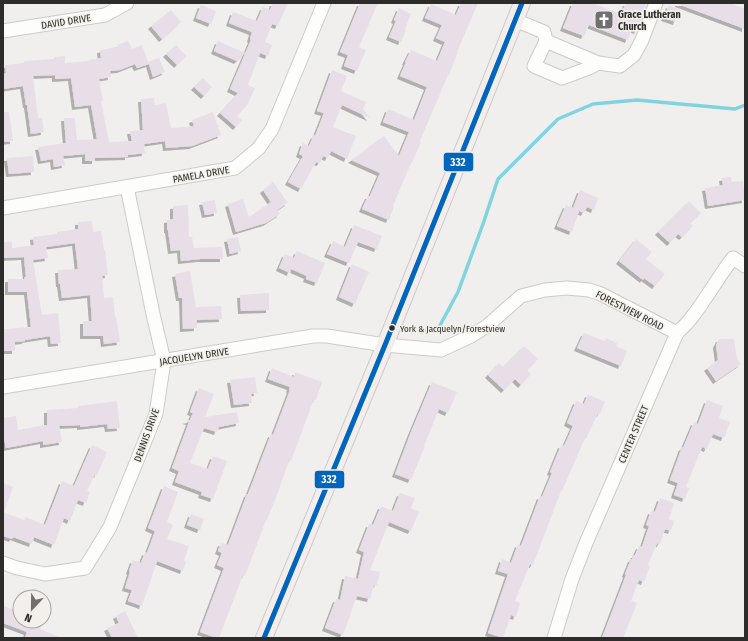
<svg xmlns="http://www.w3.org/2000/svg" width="748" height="641" font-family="'Fira Sans Condensed',sans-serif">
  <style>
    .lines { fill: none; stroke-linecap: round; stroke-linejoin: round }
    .stream { stroke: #7fd4df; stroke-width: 3.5 }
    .building { fill: #e8dee8; filter: url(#shadow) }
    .minor-casing { stroke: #cccbc9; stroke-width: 15 }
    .major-casing { stroke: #cccbca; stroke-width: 18 }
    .minor { stroke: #fdfdfc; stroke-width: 13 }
    .major { stroke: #f5ecec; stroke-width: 16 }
    .bus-1-casing { stroke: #f3f0eb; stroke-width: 8 }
    .bus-1 { stroke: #0065bd; stroke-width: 5 }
    .bus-dot { fill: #2d2c2a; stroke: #f3f0eb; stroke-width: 1.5 }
    .labels { text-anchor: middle; stroke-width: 3; stroke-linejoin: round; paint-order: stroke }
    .bus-label { font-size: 9px; fill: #2d2c2a; stroke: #f3f0eb; text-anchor: start }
    .poi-label { font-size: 10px; font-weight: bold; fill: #2d2c2a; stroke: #f3f0eb; text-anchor: start }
    .street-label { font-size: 10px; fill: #2d2c2a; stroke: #f3f0eb }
    .line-badge { stroke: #f3f0eb; stroke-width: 1.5 }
    .badge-label { font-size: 11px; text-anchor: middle; font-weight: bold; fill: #fff }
  </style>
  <defs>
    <filter id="shadow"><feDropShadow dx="-3" dy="3" stdDeviation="0" flood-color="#0004"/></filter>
  </defs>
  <rect width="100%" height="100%" fill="#f1efed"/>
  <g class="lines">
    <!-- stream -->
    <path class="stream" d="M421 332 438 329 458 292 483 224 498 179 558 119 593 104 637 100 735 109 745 105"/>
  </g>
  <!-- building -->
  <g class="building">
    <path d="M273 3H288L278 26 272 24 265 42 272 45 268 56 260 53 248 85 255 88 248 104 237 116 242 120 236 127 220 113 238 93 230 89 251 40 250 39 252 32 229 23 233 12 257 21 263 7 270 10Z"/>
    <path d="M360 3H378L359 47 366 50 357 71 344 66 348 55 340 52Z"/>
    <path d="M461 3H478L457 52H458L449 75H448L420 141 421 142 412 163H411L393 206H394L389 220 362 209 368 196H370L380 173 351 160 384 136 399 156 409 132 383 122 388 109 414 120 427 87 400 76 406 62H405L411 50 437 61 445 42 436 38 442 25 425 18 431 4 456 15Z"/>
    <path d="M573 3H592L621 14 626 3H647L637 31 632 29 628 40 589 25 584 36 563 28Z"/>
    <path d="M678 3H730L745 9V29L678 4Z"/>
    <path d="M201 5 216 11 211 24 196 18Z"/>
    <path d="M669 5 680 10 676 22 664 18Z"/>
    <path d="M399 8 411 14 405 29 406 30 401 42 389 37 396 21 394 20Z"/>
    <path d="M171 10 181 22 162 39 151 26Z"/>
    <path d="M128 41 132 49 142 45 148 62 159 58 165 72 153 77 149 64 137 68 135 64 120 70 110 71 111 77 99 79 103 101H101L109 142 132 141 130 131 143 130 141 99 154 98 155 105 166 103 171 128 194 126 192 120 213 112 221 135 192 146 166 148 165 141 144 144 145 153 128 155V157L95 158V161H85V154L63 156 65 165 54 167 53 159 41 161 38 147 66 143 64 118H75L77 140 97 139 91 105 75 107 71 78 55 79V75L33 76 38 118H42L44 132 31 134 27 105H26L23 86 3 89V74L6 73 5 65 24 63V61L54 59V57L65 56V63L89 61V60L101 58 100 50 118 47 117 45Z"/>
    <path d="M218 41 245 53 237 61 214 51Z"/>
    <path d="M176 45 186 56 177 65 166 54Z"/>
    <path d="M332 70 347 76 341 91 366 102 363 109 370 118 342 105 333 127 356 136 347 159 331 151 328 158 323 156 320 163 316 162 301 189 288 182 303 156 299 154 303 143 309 146 314 135 315 136 324 113 317 111Z"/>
    <path d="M203 78 212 87 204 96 194 87Z"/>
    <path d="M3 112H9L13 141 3 142Z"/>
    <path d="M33 156 34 172 9 174 7 158Z"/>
    <path d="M731 177 732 182 743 181 745 200 708 206 705 188 723 185 722 178Z"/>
    <path d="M273 182 288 203 277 210 280 214 266 223 236 232 228 204 243 199 249 217 271 202 263 190Z"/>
    <path d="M580 190 598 198 594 210 587 207 584 213 579 211 572 232 557 226 566 205 573 208Z"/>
    <path d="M215 200 217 213 205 215 202 202Z"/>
    <path d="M689 201 701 213 690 223 693 226 682 237 678 234 670 243 658 232Z"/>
    <path d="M188 205 189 237H192L194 248 222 247 223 259H200L181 261 180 250 171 251 168 230H167V220L173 219V206Z"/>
    <path d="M92 221 93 232 101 231 104 250H105L108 275 102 276 104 298 113 297 115 317 116 316 120 342 104 344 103 336H83V321H92L90 295 62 298 60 284H59L58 270 78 269 75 243 46 247 48 258 33 260 42 315 58 313 61 343 51 344 50 336 25 340V341L15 342V351H3V329L31 327 27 292H8V279H25L24 277H26L24 257 3 258V242H12V248L34 245 33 237 57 234V232L78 229V222Z"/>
    <path d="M354 225 382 236 377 249 358 242 349 263 327 254 333 241 345 247Z"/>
    <path d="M238 237 241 251 230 254 227 239Z"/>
    <path d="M636 239 652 252 646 259 665 274 655 286 644 278 643 280 619 261Z"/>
    <path d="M297 251 325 263 317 283 306 279 307 276 291 269 290 273 279 268 285 254 294 258Z"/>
    <path d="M352 264 369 272 355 304 339 297Z"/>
    <path d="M190 271 196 307 221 306 222 319 197 320V328L183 329 182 298H179L175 274Z"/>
    <path d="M269 293V310L241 311 240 295Z"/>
    <path d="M584 333 605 341 606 338 617 343 616 346 627 351 621 366 577 348Z"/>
    <path d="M719 339H734L737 359 741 364 716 381 707 368 718 360 716 345Z"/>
    <path d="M524 346 538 359 527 370 531 374 521 385 515 379 504 390 488 375 499 363 503 367Z"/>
    <path d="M272 368 294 377 295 372 322 382 316 400 314 399 291 461H289L277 495 267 520H266L245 576 243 575 219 638H217L200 632 224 568 217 565 222 553 218 551 221 543 228 545 247 494H248L271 434 273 435 290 390 289 389 290 387 268 379Z"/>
    <path d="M255 377 257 393 251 394 252 403 234 405 230 380Z"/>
    <path d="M432 382 457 392 448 413 439 409 424 446H425L411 480 395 474 411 432Z"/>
    <path d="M199 388 214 394 205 417 237 412 239 423 219 427 217 432 204 428 190 463 208 469 213 456 227 461 213 499 201 495 202 492 175 482 179 471 172 468 189 422 185 421 190 420 193 413 190 412Z"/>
    <path d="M588 394 605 402 600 414 598 413 586 439 585 438 562 491H561L533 565 530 564 515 601 520 603 516 617 511 615 503 638 488 633 508 574 498 571 502 559 511 563 518 544 521 546 540 496 542 497 552 473 550 472 561 445 564 446 573 426 567 423 576 401 584 404Z"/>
    <path d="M707 400 723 406 719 418 730 422 724 438 713 434 707 449 702 447 686 487 689 488 685 499 674 495 678 483 670 480 682 447 683 448 694 422 698 424Z"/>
    <path d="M117 401 120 428 108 429 107 424 80 427V425L59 426 60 430H57L60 431 62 442 43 445V441L6 448 3 433V418L16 416 18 430 46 425 47 426V410L78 408V406Z"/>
    <path d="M92 445 107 452 97 475 95 474 87 491 90 492 86 503 78 500 70 521 64 518 54 545 34 537 32 544 13 537 12 539 3 536V512L24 520 26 517 45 525 62 481 74 486Z"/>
    <path d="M3 483 13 487 4 512H3Z"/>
    <path d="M164 486 178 492 167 522 173 525 167 539 189 546 184 561 186 562 183 571 157 561 142 606 128 601 132 590 125 588 130 572 129 571 133 560 141 563 145 552 147 553 155 531 148 528Z"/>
    <path d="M400 493 415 498 411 508 419 512 411 531 389 522 370 570 380 572 377 585H374L370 599 357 596 343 635 325 628 336 599 340 600 345 576 358 579 364 552 359 550 369 524 373 525 381 506 393 511Z"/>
    <path d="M660 498 674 503 669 519 674 521 671 531 665 529 660 544 657 543 648 565 650 566 644 582 639 580 631 601 637 603 623 638H602L626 575 625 574 631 559H632L634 555H635L639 546 642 547 649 526 646 525 651 511 655 512Z"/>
    <path d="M191 514 204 519 200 530 187 525Z"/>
    <path d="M3 606 20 612V621H43L40 629 62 638H25L27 632 3 623Z"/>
    <path d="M125 611 138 638H112L107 628 119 623 116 616Z"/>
  </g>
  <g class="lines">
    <!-- minor casing -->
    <g class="minor-casing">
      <g id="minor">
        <path d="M515 20 544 32 546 41 534 66 562 78 589 68 598 63 620 66 634 55 642 40 656 3"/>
        <path d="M3 31 105 15 127 3"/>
        <path d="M546 41 598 63"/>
        <path d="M3 208 235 168 259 148 272 129 324 3"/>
        <path d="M3 387 313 336H327L385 345 441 350 471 336 487 326 521 296 545 290 567 288 589 290 601 294 677 333"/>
        <path d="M3 563 17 568 45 574 85 568 110 527 156 414 164 361 153 314 127 187"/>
        <path d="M554 638 572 579 586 543 677 333C682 328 688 323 692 317 707 298 718 277 733 258L745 266"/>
      </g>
    </g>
    <!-- major casing -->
    <g class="major-casing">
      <path id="major" d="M264 638 385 345 522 3"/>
    </g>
    <!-- minor -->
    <use href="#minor" class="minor"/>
    <!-- major -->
    <use href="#major" class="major"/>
    <!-- bus-1 casing -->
    <g class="bus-1-casing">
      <path id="bus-1" d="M264 638 385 345 522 3"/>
    </g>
    <!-- bus-1 -->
    <use href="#bus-1" class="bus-1"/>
  </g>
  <!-- icons -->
  <defs>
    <g id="church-square" transform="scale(1)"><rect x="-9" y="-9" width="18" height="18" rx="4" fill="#72706e" stroke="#f3f0eb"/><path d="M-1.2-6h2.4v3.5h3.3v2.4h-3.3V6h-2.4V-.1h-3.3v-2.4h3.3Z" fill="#fff"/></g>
  </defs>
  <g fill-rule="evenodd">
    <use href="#church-square" x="604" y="20"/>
  </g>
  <!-- markers -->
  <circle class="bus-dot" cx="392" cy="328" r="3.5"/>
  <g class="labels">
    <!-- bus labels -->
    <g class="bus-label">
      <text x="400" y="332">York &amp; Jacquelyn/Forestview</text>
    </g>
    <!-- poi labels -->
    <g class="poi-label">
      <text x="618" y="18">Grace Lutheran<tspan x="618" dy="12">Church</tspan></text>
    </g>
    <!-- street labels -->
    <g class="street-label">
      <text transform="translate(66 21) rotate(-9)" y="4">DAVID DRIVE</text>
      <text transform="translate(201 174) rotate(-10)" y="4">PAMELA DRIVE</text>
      <text transform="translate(630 310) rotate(27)" y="4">FORESTVIEW ROAD</text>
      <text transform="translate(194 356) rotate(-9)" y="4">JACQUELYN DRIVE</text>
      <text transform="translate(633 434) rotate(-67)" y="4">CENTER STREET</text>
      <text transform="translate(146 435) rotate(-70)" y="4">DENNIS DRIVE</text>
    </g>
  </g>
  <g class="line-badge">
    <rect x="443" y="152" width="31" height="20" rx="4" fill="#0065bd"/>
    <rect x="314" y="470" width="31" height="19" rx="4" fill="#0065bd"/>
  </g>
  <g class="badge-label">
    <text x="458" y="166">332</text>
    <text x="329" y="483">332</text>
  </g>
  <!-- border -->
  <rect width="748" height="641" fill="none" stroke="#2d2c2a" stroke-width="8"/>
  <!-- north arrow -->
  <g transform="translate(32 609) rotate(202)"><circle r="19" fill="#f3f0eb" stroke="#a4a29e"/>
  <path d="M0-3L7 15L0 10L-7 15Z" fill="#72706e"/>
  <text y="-6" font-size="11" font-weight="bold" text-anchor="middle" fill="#2d2c2a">N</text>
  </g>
</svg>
